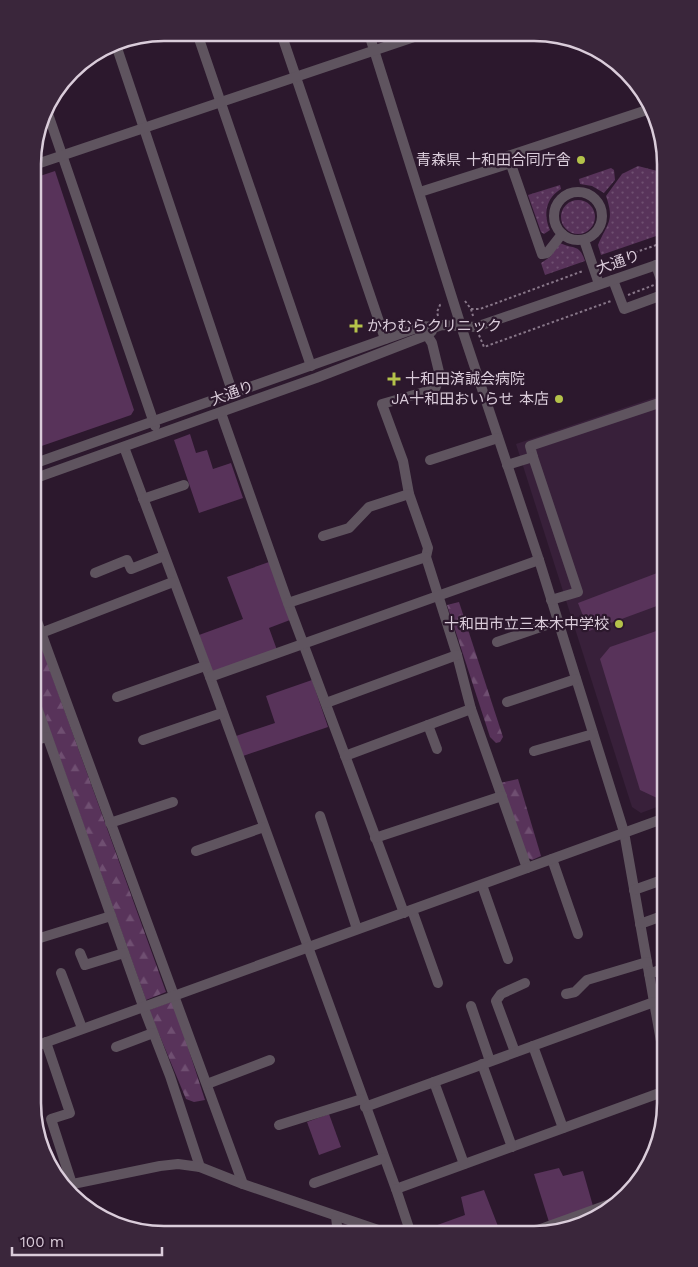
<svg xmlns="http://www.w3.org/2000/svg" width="698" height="1267" font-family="'Work Sans','Noto Sans JP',sans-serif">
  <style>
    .built { fill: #38203a }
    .grass { fill: url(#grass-dots) }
    .forest { fill: url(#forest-firs) }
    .green { fill: #58335a }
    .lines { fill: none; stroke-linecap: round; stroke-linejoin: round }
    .path { stroke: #887789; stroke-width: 2; stroke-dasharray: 2.5 2.5; stroke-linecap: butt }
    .minor { stroke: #5f545f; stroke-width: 10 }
    .poi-dot { fill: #b4c24a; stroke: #2c182d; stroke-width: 2 }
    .labels { text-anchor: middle; stroke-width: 4.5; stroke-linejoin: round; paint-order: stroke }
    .poi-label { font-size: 15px; fill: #daccda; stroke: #2c182d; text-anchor: end }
    .street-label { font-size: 15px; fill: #daccda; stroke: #2c182d }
    .rim { fill: none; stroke: #daccda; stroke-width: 2.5 }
  </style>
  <defs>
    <pattern id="grass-dots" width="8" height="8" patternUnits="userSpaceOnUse" patternTransform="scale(1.25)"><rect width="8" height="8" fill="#58335a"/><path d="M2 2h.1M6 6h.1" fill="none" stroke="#6f4f71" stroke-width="1.8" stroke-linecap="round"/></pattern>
    <pattern id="forest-firs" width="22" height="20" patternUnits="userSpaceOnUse" patternTransform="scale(1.25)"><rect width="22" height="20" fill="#58335a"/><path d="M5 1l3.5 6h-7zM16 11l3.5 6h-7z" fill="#6f4f71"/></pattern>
  </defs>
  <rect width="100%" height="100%" fill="#2c182d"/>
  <!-- built -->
  <path class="built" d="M665 394V804L641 813 632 807 516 444Z"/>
  <!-- grass -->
  <g class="grass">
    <path d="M638 166 665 173V233L601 255 598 245C607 223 615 222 606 196L622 174Z"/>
    <path d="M611 168 614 170 615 180 604 193 592 186 580 184 579 179Z"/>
    <path d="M560 185 561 189C546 198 543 214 550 230L544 234 541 232 528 195Z"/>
    <circle cx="578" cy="217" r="17"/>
    <path d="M560 243C574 250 579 243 585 261L545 275 541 263 550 257Z"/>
  </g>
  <!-- forest -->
  <g class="forest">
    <path d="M459 602 503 737 500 742 496 743 490 737 447 605Z"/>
    <path d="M33 623 166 992 146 1000 33 683Z"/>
    <path d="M518 779 541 856 532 860 526 857 500 783Z"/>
    <path d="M173 1001 205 1100 194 1102 186 1099 149 1010Z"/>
  </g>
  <!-- green -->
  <g class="green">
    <path d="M55 171 134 410 131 415 33 449 34 178Z"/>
    <path d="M190 434 196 453 207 450 213 469 231 463 243 498 199 513 174 440Z"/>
    <path d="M269 562 290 620 269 628 277 650 213 673 199 635 243 619 227 577Z"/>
    <path d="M665 570V603L589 631 578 603Z"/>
    <path d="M665 628V796L657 798 640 790 600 659 610 647Z"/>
    <path d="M312 680 328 727 243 756 236 736 275 723 266 696Z"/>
    <path d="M329 1114 341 1147 319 1155 307 1122Z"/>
    <path d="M559 1168 563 1176 583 1171 593 1206 549 1222 534 1174Z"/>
    <path d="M484 1190 501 1234H418V1232L465 1215 461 1197Z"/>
  </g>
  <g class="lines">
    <!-- path -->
    <g class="path">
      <path d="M602 264 665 242"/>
      <path d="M628 295 654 285"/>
      <path d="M465 301 471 309 473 316"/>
      <path d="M471 309H480L583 271"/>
      <path d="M438 316 437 312 440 305 443 304"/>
      <path d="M479 335 484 347 611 301"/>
    </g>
    <!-- minor -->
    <g class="minor">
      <path d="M197 33 311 366"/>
      <path d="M281 33 385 339"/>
      <path d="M369 34 461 326 539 560 624 832 665 1064"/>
      <path d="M115 42 233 394"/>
      <path d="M46 108 155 426"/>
      <path d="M34 165 423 34"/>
      <circle cx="578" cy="216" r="24"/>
      <path d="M420 192 511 163"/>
      <path d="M562 234 547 253 542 254 508 156 650 109"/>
      <path d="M584 240 599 284"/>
      <path d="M656 265 665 291"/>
      <path d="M613 280 624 309 665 294"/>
      <path d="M427 335 432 343 440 376 435 389 382 404 403 461 409 494 428 548 426 557 457 655 471 709 527 868"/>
      <path d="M221 413 288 603 404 913"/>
      <path d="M124 447 210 677 396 1189 665 1091"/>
      <path d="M533 457 530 446 665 401"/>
      <path d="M430 460 498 438"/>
      <path d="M33 464 422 326 436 327 442 325 476 327 665 262"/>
      <path d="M507 465 533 457 578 592 551 600"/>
      <path d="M33 479 316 378 427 335 432 331"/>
      <path d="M143 499 184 485"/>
      <path d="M323 536 349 528 369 507 409 494"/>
      <path d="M95 573 127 560 131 569 164 556"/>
      <path d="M288 603 426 557"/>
      <path d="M33 610C102 802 174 993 243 1184"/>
      <path d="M41 633 173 582"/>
      <path d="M497 642 558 621"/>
      <path d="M210 677 539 560"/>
      <path d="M33 696 143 1006 170 1076 200 1167"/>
      <path d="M117 697 205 666"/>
      <path d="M507 702 576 679"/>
      <path d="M326 703 457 655"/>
      <path d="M428 725 437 749"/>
      <path d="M143 740 222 713"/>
      <path d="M33 741 47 737"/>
      <path d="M534 751 593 734"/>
      <path d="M345 756 471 709"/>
      <path d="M320 816 357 929"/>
      <path d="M110 823 173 802"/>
      <path d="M375 838 502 796"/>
      <path d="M196 851 264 827"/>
      <path d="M552 859 578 934"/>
      <path d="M482 885 508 959"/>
      <path d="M634 890 665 879"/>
      <path d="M412 910 438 983"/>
      <path d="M640 924 665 915"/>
      <path d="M40 938 111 916"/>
      <path d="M80 953 85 965 124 953"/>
      <path d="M61 973 82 1028"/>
      <path d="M649 974 665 968"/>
      <path d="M566 994 575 992 587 980 647 962"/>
      <path d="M471 1006 490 1061"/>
      <path d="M46 1042 70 1113 51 1119 72 1184"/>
      <path d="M533 1046 563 1128"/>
      <path d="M33 1047 665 818"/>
      <path d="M116 1047 153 1033"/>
      <path d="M515 1052 496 1001 501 994 525 983"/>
      <path d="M482 1064 512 1147"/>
      <path d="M434 1082 464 1164"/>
      <path d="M207 1084 270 1060"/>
      <path d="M365 1107 654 1002"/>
      <path d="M279 1125 362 1099"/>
      <path d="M314 1183 384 1158"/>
      <path d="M68 1185 160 1166 178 1164 200 1167 243 1184 390 1234"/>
      <path d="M396 1189 411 1234"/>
      <path d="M336 1217 338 1234"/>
      <path d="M527 1234 610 1204"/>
    </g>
  </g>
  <!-- markers -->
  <g class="poi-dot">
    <circle cx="581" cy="160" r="5"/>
    <path d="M353.5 318.5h5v5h5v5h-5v5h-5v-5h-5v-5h5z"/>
    <path d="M391.5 371.5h5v5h5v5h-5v5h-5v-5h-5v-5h5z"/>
    <circle cx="559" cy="399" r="5"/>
    <circle cx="619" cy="624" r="5"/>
  </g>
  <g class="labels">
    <!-- poi labels -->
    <g class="poi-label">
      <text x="571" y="165">青森県 十和田合同庁舎</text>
      <text x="367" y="331" text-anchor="start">かわむらクリニック</text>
      <text x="405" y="384" text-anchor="start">十和田済誠会病院</text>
      <text x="549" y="404">JA十和田おいらせ 本店</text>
      <text x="609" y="629">十和田市立三本木中学校</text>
    </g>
    <!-- street labels -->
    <g class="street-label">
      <text transform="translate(618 262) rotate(-19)" y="5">大通り</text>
      <text transform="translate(232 393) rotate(-20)" y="5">大通り</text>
    </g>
  </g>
  <!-- crop -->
  <path d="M0 0H698V1267H0ZM164 41H534A123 123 0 0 1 657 164V1103A123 123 0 0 1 534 1226H164A123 123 0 0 1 41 1103V164A123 123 0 0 1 164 41Z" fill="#3a263b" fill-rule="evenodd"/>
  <path class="rim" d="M164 41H534A123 123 0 0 1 657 164V1103A123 123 0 0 1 534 1226H164A123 123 0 0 1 41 1103V164A123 123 0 0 1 164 41Z"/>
  <!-- scale -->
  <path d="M12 1247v8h150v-8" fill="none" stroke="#daccda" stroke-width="2.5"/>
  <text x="20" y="1247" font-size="15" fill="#daccda" stroke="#2c182d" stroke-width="4" paint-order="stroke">100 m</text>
</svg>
